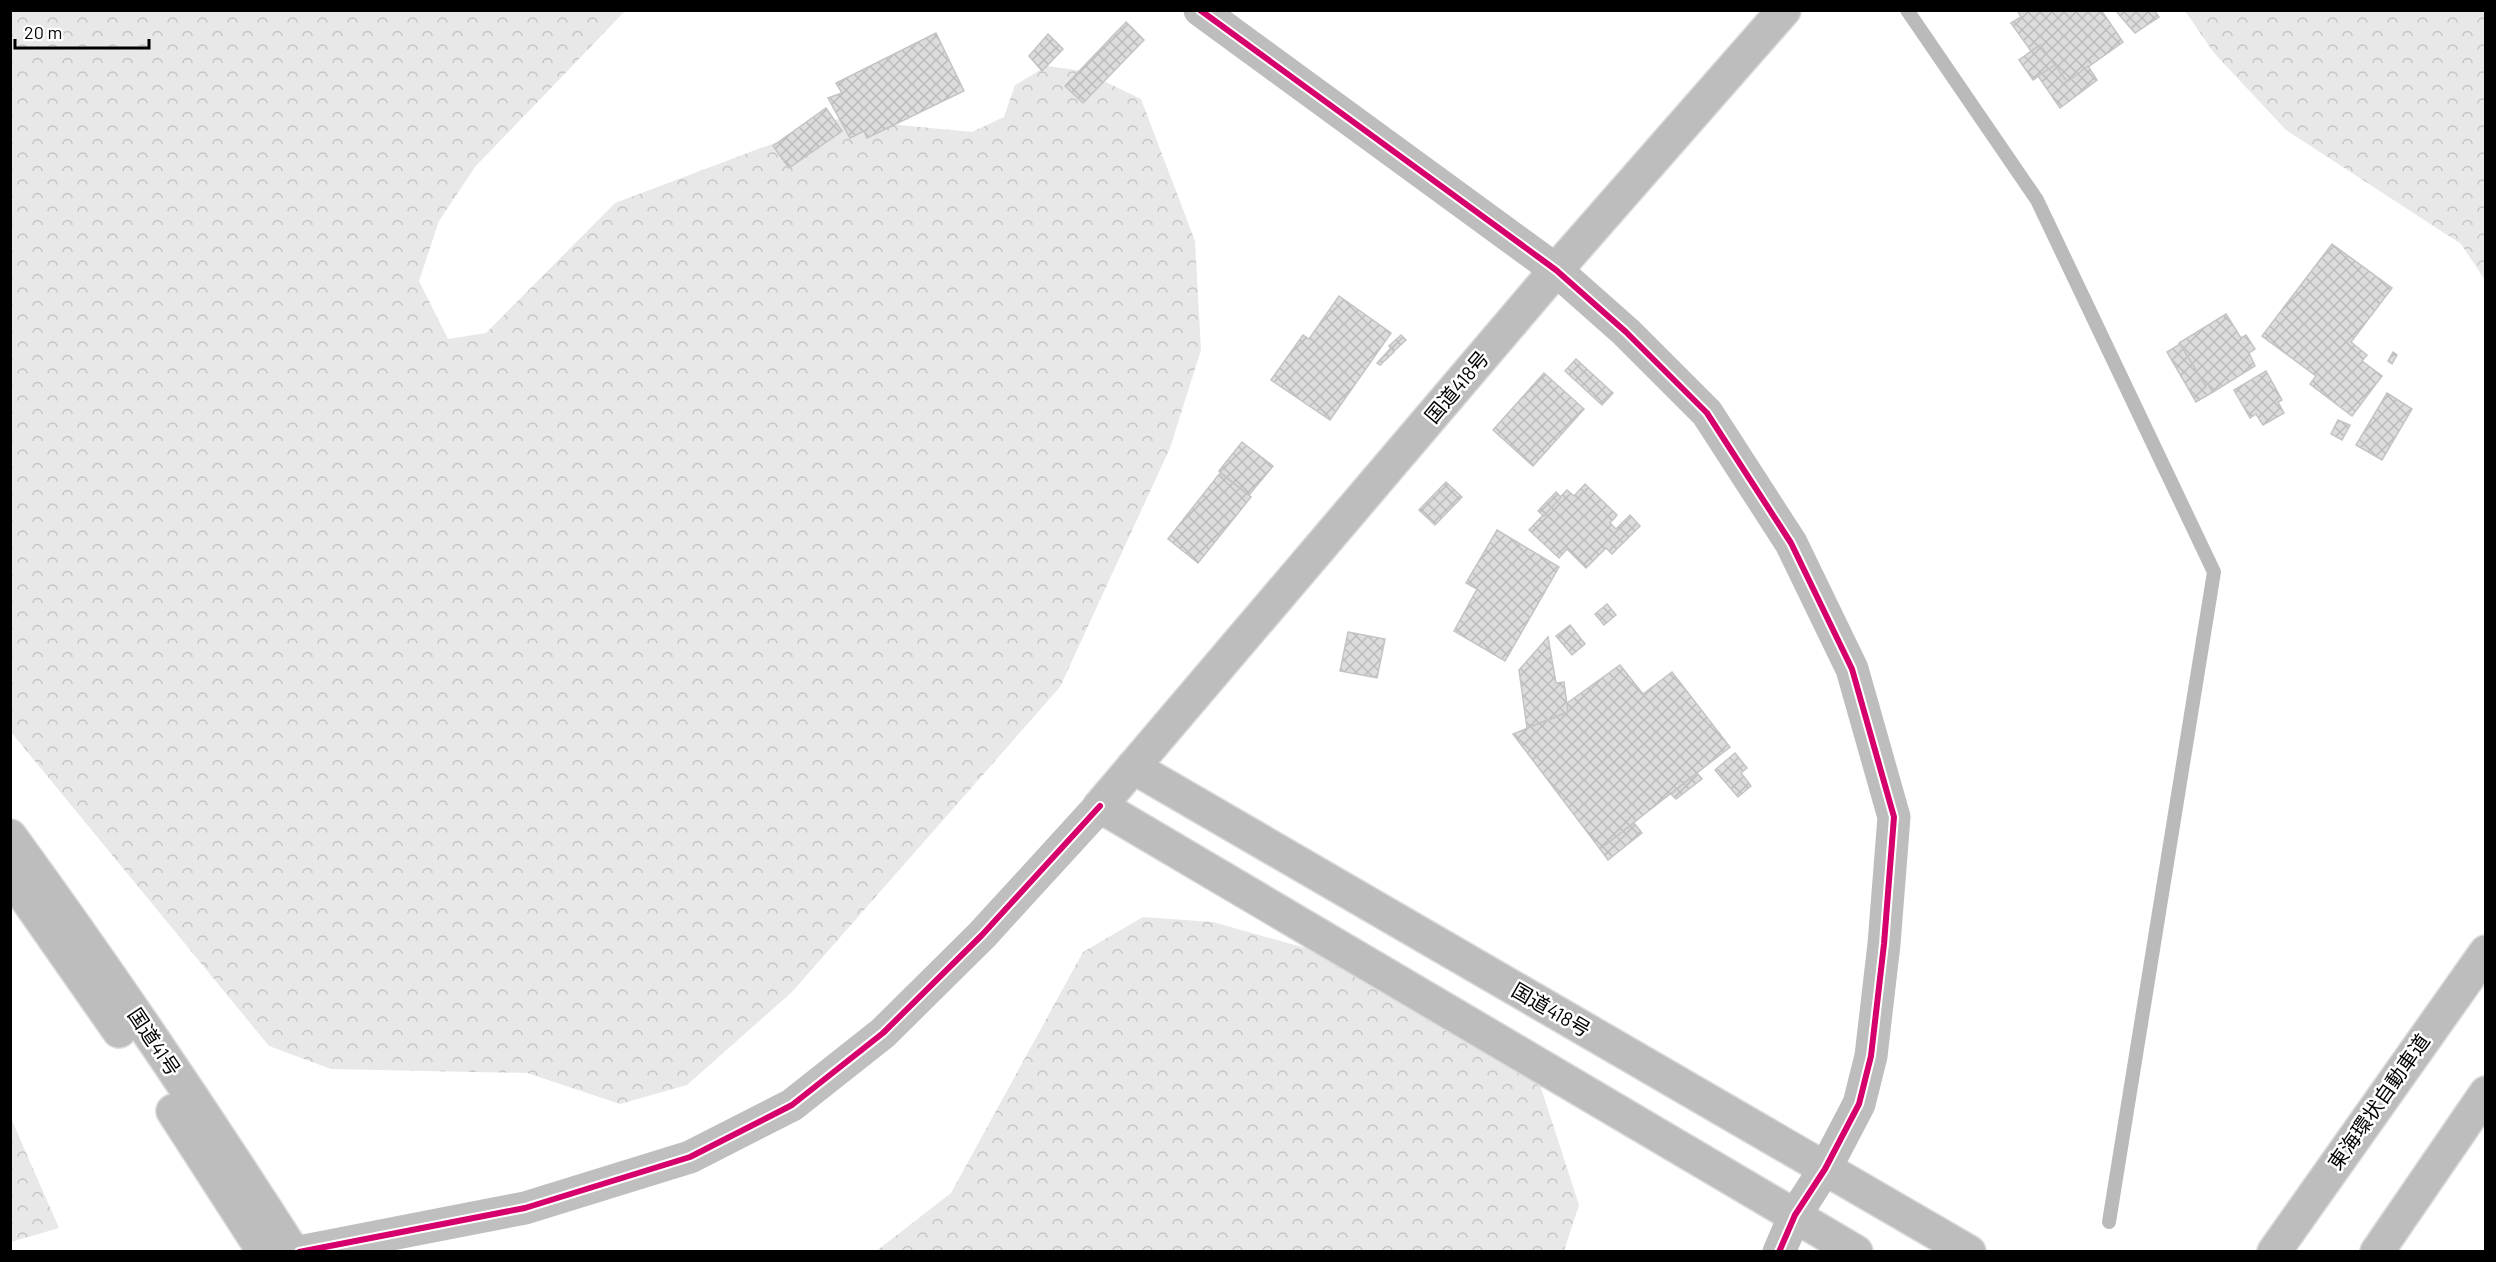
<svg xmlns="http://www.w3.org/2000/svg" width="2496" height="1262" font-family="Barlow,'Noto Sans JP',sans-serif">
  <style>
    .forest { fill: url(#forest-crowns) }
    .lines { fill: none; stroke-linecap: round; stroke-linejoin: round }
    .stream { stroke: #bababa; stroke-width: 14 }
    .building { fill: url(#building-cross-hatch); stroke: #c4c4c4; stroke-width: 1.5 }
    .highway-casing { stroke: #dbdbdb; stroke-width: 36 }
    .street { stroke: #bdbdbd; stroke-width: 33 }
    .secondary { stroke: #bfbfbf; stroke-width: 33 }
    .highway { stroke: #bdbdbd; stroke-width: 33 }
    .cycleway-casing { stroke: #fff; stroke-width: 10 }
    .cycleway { stroke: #d6006c; stroke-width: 6 }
    .labels { text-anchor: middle; stroke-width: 5; stroke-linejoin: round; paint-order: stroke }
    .street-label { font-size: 20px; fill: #000; stroke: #fff }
  </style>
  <defs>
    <pattern id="forest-crowns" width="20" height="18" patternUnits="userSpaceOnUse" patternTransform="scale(1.5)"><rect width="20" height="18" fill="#e8e8e8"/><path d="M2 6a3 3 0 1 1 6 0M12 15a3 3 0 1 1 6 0" fill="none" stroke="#c5c5c5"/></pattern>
    <pattern id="building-cross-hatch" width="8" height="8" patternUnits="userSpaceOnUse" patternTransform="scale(1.5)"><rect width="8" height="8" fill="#dcdcdc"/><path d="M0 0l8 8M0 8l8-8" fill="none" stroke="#bbb"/></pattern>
  </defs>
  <rect width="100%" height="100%" fill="#fff"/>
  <!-- forest -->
  <g class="forest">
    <path d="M10 11H625L475 167 439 221 419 281 448 339 486 333 615 203 838 119 972 132 1004 117 1015 85 1047 66 1083 71 1141 99 1195 241 1201 350 1170 448 1060 687 792 992 687 1085 620 1104 527 1073 331 1069 269 1046 11 732Z"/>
    <path d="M2185 11H2485V280L2461 244 2286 130 2214 53Z"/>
    <path d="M1143 917 1213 922 1351 961 1532 1060 1579 1205 1564 1251 875 1252 951 1193 1083 952Z"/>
    <path d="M10 1116 59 1228 11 1242H10Z"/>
  </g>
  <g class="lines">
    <!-- stream -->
    <path class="stream" d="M1907 10 2037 200 2214 572 2109 1222"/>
  </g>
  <!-- building -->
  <g class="building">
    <path d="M2017 10H2101L2123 42 2067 82 2040 45 2031 51 2011 23 2021 17Z"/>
    <path d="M2115 10H2154L2159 17 2135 33Z"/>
    <path d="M1126 22 1144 40 1083 103 1065 86Z"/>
    <path d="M936 33 964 91 867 138 864 131 850 138 828 98 842 93 836 83Z"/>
    <path d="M1048 34 1063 49 1042 71 1029 56Z"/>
    <path d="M2040 45 2055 65 2033 80 2019 60Z"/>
    <path d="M2055 65 2067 82 2088 66 2097 80 2060 108 2038 76Z"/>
    <path d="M826 108 842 131 789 168 773 146Z"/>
    <path d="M2332 244 2392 288 2351 342 2367 355 2362 361 2382 376 2352 416 2310 384 2316 376 2262 336Z"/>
    <path d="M1339 296 1391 333 1330 420 1271 380 1303 335 1309 339Z"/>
    <path d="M2226 314 2241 338 2246 335 2255 349 2249 353 2255 366 2213 392 2207 383 2205 385 2179 343Z"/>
    <path d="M1401 335 1406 340 1394 351 1389 346Z"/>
    <path d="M2180 344 2205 385 2207 383 2213 392 2196 402 2167 352Z"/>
    <path d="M1391 348 1394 352 1380 365 1377 363Z"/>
    <path d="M2393 352 2397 355 2392 364 2388 361Z"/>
    <path d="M1576 359 1613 393 1602 405 1565 371Z"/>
    <path d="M2266 371 2282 400 2278 402 2284 413 2263 425 2256 414 2250 418 2234 390Z"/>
    <path d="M1544 373 1584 409 1533 466 1493 430Z"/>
    <path d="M2387 393 2412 409 2382 460 2356 445Z"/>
    <path d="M2338 420 2350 425 2342 440 2331 434Z"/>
    <path d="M1242 442 1273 466 1249 495 1219 471Z"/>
    <path d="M1220 473 1251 497 1198 563 1168 539Z"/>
    <path d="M1446 482 1462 497 1435 525 1419 510Z"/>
    <path d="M1585 484 1617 515 1610 523 1616 529 1630 515 1640 526 1612 554 1606 548 1586 568 1567 549 1559 558 1529 530 1567 490 1574 496Z"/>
    <path d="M1556 492 1561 497 1544 516 1538 511Z"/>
    <path d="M1497 530 1559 567 1505 661 1454 631 1477 589 1466 583Z"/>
    <path d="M1607 604 1616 615 1604 625 1595 614Z"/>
    <path d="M1570 625 1585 644 1572 655 1556 636Z"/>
    <path d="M1348 632 1385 639 1377 678 1340 671Z"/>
    <path d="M1548 637 1556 683 1564 682 1568 712 1527 728 1519 670Z"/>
    <path d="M1620 665 1643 694 1672 672 1730 747 1600 849 1513 734 1568 712 1567 703Z"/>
    <path d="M1735 753 1747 768 1741 773 1751 786 1738 797 1715 770Z"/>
    <path d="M1697 773 1702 779 1676 799 1671 794Z"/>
    <path d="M1634 823 1642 833 1608 860 1600 849Z"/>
  </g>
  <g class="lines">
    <!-- highway casing -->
    <g class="highway-casing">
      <g id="highway">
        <path d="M1784 10 1556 270 1100 806 1856 1252"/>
        <path d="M1133 767 1969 1252"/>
        <path d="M10 836C109 972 203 1111 293 1252"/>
        <path d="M10 875 119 1031"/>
        <path d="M173 1111 264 1252"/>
        <path d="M2274 1252 2486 952"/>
        <path d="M2377 1252 2486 1093"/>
      </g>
    </g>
    <!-- street -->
    <path class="street" d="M1200 10 1556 270 1626 332 1707 413 1791 543 1852 669 1894 817 1884 944 1871 1056 1859 1104 1825 1169 1795 1215 1779 1252"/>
    <!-- secondary -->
    <path class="secondary" d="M299 1252 525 1208 690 1157 792 1105 883 1033 982 935 1100 806"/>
    <!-- highway -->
    <use href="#highway" class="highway"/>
    <!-- cycleway casing -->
    <g class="cycleway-casing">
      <g id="cycleway">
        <path d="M1200 10 1556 270 1626 332 1707 413 1791 543 1852 669 1894 817 1884 944 1871 1056 1859 1104 1825 1169 1795 1215 1779 1252"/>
        <path d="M299 1252 525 1208 690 1157 792 1105 883 1033 982 935 1100 806"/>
      </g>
    </g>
    <!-- cycleway -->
    <use href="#cycleway" class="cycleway"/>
  </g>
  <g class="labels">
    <!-- street labels -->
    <g class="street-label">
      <text transform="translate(1457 387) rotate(-50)" y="7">国道418号</text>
      <text transform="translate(1551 1010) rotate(30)" y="7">国道418号</text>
      <text transform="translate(154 1042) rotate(56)" y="7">国道41号</text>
      <text transform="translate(2379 1102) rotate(-55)" y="7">東海環状自動車道</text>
    </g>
  </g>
  <!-- border -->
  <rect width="2496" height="1262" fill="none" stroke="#000000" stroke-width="24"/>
  <!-- scale -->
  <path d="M15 39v9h134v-9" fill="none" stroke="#000000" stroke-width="3"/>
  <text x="24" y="39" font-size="18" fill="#000000" stroke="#ffffff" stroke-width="4.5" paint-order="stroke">20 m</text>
</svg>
